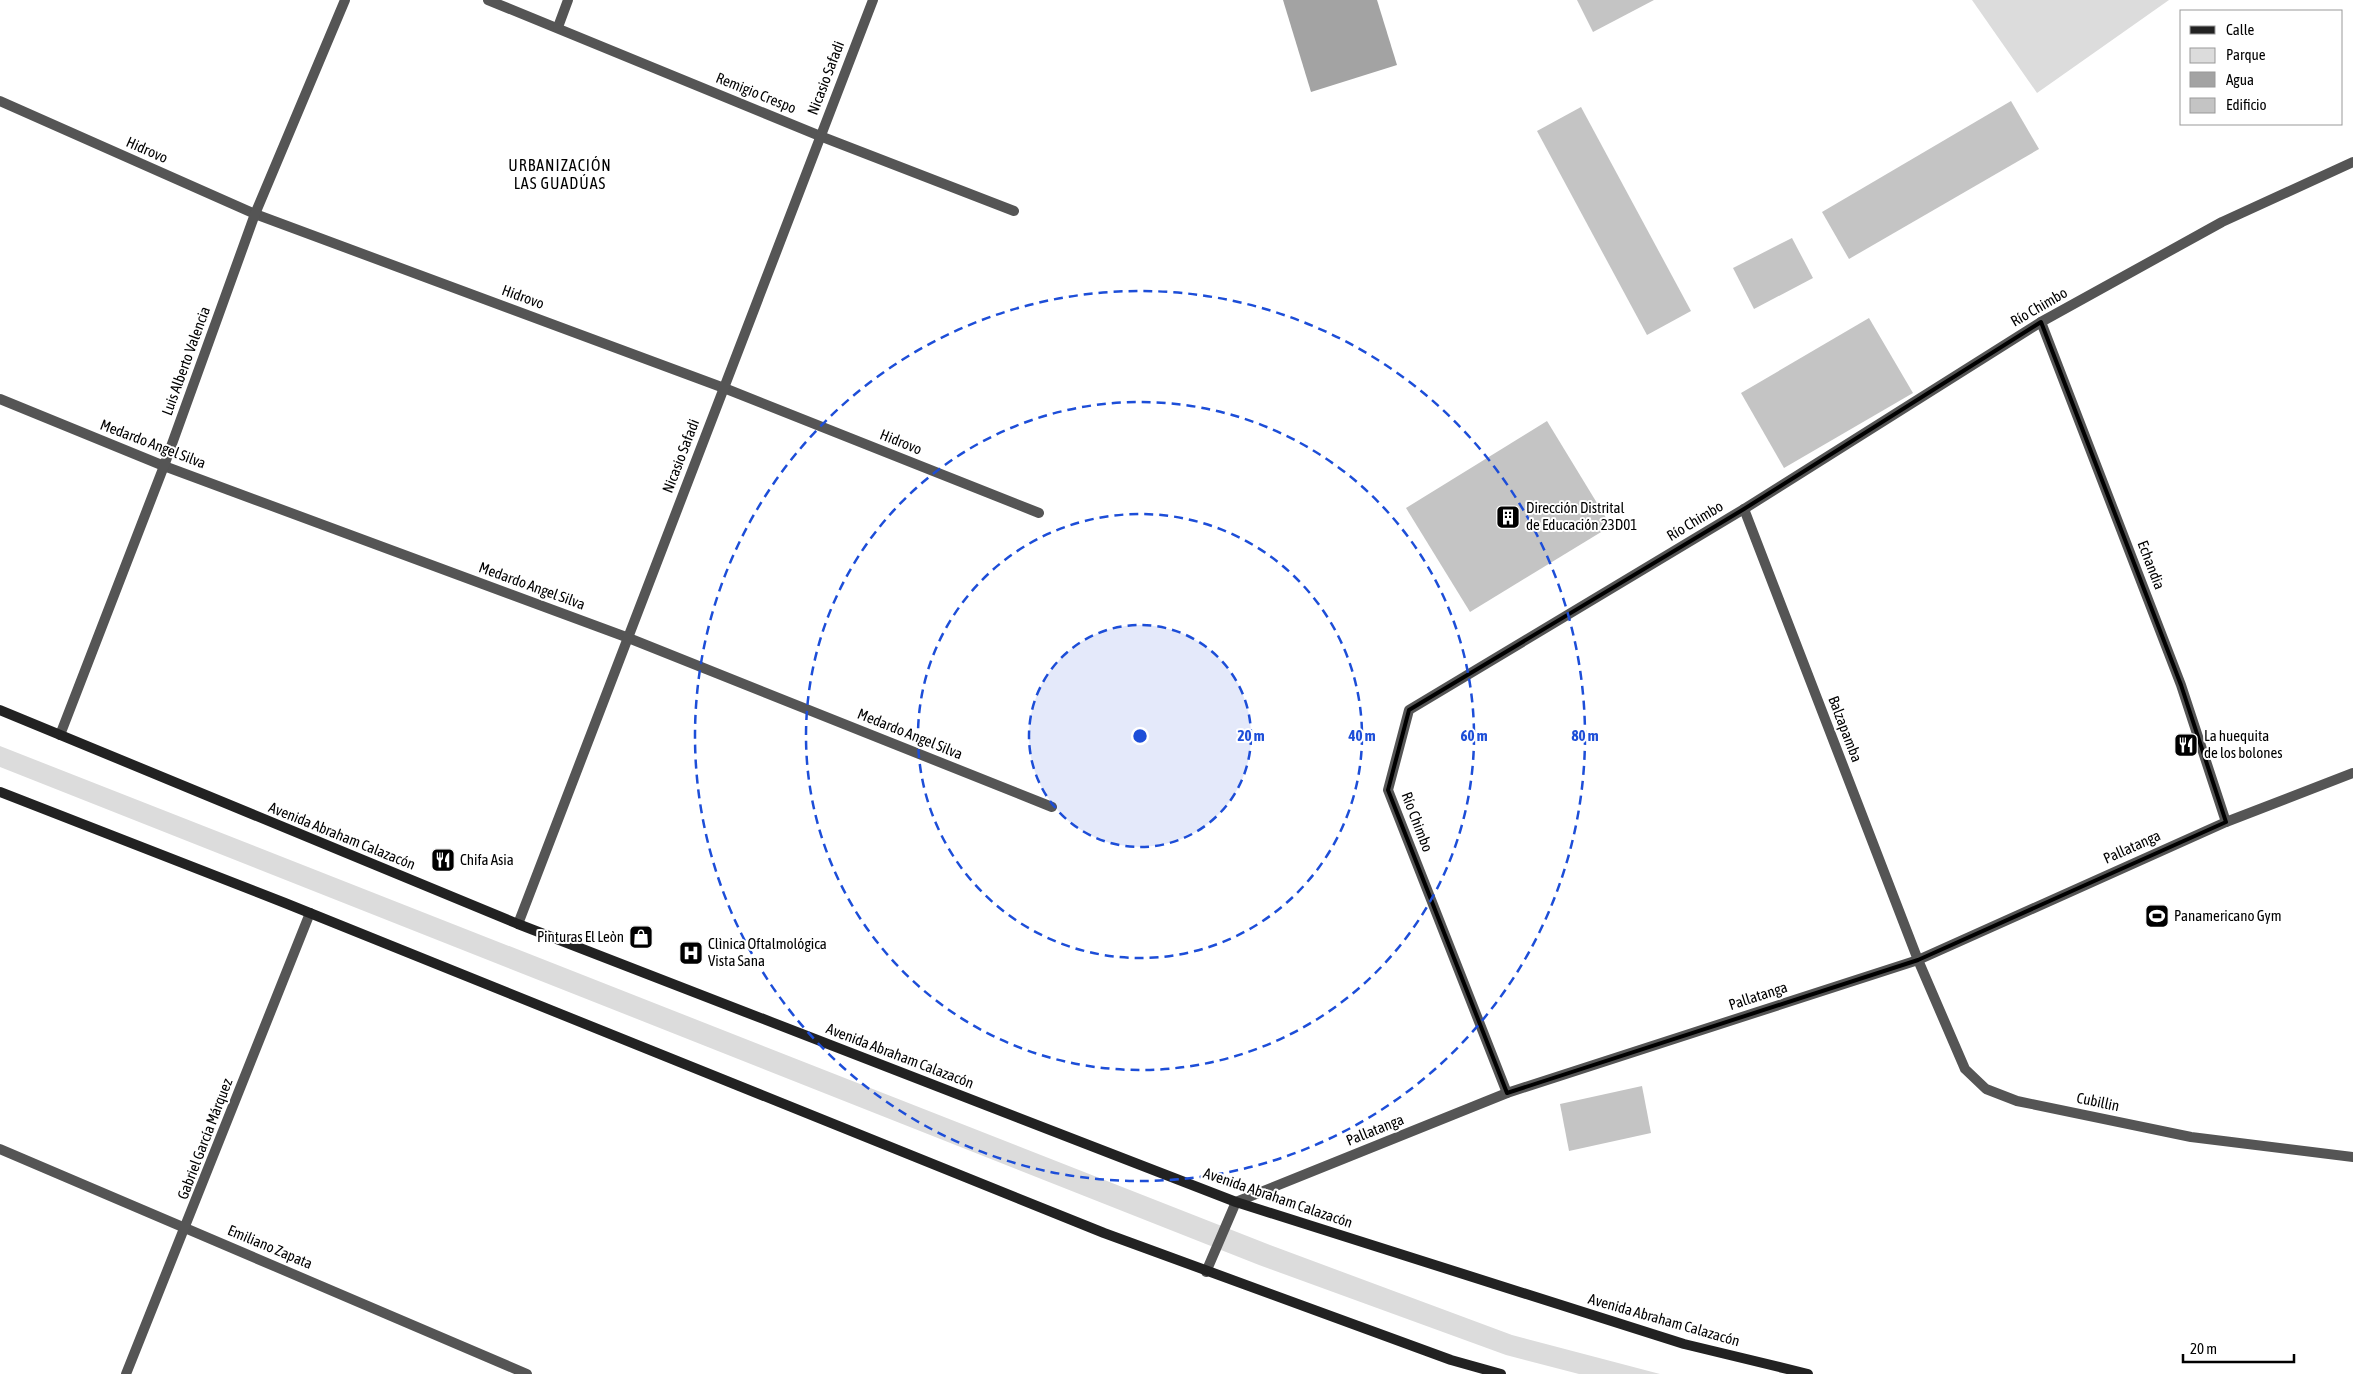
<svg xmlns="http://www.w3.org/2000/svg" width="2353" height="1374" font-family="'Asap Condensed',sans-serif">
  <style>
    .green { fill: #dcdcdc }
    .water { fill: #a3a3a3 }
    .building { fill: #c4c4c4 }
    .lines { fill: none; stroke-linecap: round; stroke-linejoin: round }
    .service { stroke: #555; stroke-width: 10 }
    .minor { stroke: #555; stroke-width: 10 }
    .secondary { stroke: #222; stroke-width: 10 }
    .marked { fill: none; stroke: #000; stroke-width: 4; stroke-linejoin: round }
    .ring { fill: none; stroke: #1d4ed8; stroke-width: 2.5; stroke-dasharray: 9 6 }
    .labels { text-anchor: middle; stroke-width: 4; stroke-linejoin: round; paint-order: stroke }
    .street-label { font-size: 15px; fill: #000; stroke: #fff }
    .poi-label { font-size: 15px; fill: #000; stroke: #fff; text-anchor: start }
    .neighbourhood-label { font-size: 16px; letter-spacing: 1px; fill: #000; stroke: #fff }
    .centre { fill: #1d4ed8; stroke: #fff; stroke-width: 2.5 }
    .ring-label { font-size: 15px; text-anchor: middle; font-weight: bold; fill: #1d4ed8; stroke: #fff; stroke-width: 4; stroke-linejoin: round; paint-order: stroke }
  </style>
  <rect width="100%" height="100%" fill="#fff"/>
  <!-- green -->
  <g class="green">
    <path d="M1972 0H2169L2037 93Z"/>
    <path d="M0 746 1270 1245 1512 1335 1660 1374H1579L1506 1355 1259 1265 0 767Z"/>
  </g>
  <!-- water -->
  <path class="water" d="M1283 0H1377L1397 65 1311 92Z"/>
  <!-- building -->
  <g class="building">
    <path d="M1577 0H1654L1593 32Z"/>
    <path d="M2011 101 2039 149 1849 259 1822 212Z"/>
    <path d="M1581 107 1691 311 1647 335 1537 131Z"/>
    <path d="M1792 238 1813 278 1754 309 1733 268Z"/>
    <path d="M1869 318 1913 393 1784 468 1741 393Z"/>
    <path d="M1547 421 1611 526 1470 612 1406 508Z"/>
    <path d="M1642 1086 1651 1133 1569 1151 1560 1104Z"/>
  </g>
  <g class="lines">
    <!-- service -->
    <path class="service" d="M820 136 1014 211"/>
    <!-- minor -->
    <g class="minor">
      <path d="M488 0 820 136"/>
      <path d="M558 27 568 0"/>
      <path d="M0 101 255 214 724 388 1039 513"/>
      <path d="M2041 322 2181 685 2226 822"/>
      <path d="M0 399 164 466 626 637 1052 807"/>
      <path d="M1744 509 1918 960 1965 1069 1986 1089 2017 1101 2191 1137 2353 1157"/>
      <path d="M60 735 164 466 255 214 345 0"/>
      <path d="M518 924 873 0"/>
      <path d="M1507 1093 1388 790 1409 710 1744 509 2041 322 2222 222 2353 162"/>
      <path d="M0 1149 527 1374"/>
      <path d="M1206 1272 1236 1202 1507 1093 1918 960 2226 822 2353 773"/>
      <path d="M126 1374 310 913"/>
    </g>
    <!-- secondary -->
    <g class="secondary">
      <path d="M0 710 518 924 1236 1202 1684 1344 1808 1374"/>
      <path d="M0 792 285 903 1104 1233 1451 1360 1501 1374"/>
    </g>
  </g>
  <!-- marked area -->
  <path class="marked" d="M2041 322 2181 685 2226 822 1918 960 1507 1093 1388 790 1409 710 1744 509Z"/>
  <!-- distance rings -->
  <circle cx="1140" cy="736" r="111" fill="#1d4ed8" fill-opacity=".12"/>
  <g class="ring">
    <circle cx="1140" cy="736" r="111"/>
    <circle cx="1140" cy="736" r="222"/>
    <circle cx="1140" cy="736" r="334"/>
    <circle cx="1140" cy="736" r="445"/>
  </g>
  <!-- icons -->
  <defs>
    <g id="building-square" transform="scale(1.25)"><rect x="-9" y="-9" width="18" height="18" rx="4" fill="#000" stroke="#fff"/><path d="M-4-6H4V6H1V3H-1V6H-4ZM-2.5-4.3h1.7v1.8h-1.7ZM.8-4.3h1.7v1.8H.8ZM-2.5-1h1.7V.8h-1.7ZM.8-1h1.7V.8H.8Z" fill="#fff"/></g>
    <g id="restaurant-square" transform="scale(1.25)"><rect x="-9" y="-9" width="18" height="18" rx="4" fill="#000" stroke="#fff"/><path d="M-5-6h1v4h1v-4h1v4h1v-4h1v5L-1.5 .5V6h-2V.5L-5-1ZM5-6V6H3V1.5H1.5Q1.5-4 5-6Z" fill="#fff"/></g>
    <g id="stadium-square" transform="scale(1.25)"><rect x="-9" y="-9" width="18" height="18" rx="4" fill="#000" stroke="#fff"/><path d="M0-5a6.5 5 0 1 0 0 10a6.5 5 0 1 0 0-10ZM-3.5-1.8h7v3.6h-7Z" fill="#fff"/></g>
    <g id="shop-square" transform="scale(1.25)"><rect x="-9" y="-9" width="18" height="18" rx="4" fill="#000" stroke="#fff"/><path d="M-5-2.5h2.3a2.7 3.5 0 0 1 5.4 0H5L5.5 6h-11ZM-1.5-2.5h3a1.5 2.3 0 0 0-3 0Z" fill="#fff"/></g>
    <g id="hospital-square" transform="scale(1.25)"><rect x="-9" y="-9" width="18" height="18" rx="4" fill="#000" stroke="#fff"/><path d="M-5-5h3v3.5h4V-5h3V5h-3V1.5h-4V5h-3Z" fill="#fff"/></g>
  </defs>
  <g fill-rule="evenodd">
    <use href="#building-square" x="1508" y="517"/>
    <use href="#restaurant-square" x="2186" y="745"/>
    <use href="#restaurant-square" x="443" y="860"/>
    <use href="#stadium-square" x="2157" y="916"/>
    <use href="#shop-square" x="641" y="937"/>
    <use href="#hospital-square" x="691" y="953"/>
  </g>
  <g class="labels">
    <!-- street labels -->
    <g class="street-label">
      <text transform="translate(826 78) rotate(-69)" y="5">Nicasio Safadi</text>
      <text transform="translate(756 93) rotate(22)" y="5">Remigio Crespo</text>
      <text transform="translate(147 150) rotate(24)" y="5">Hidrovo</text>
      <text transform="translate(523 297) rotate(20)" y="5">Hidrovo</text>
      <text transform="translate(2039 307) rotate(-30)" y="5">Río Chimbo</text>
      <text transform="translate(186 361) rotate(-70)" y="5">Luis Alberto Valencia</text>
      <text transform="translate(901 442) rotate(22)" y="5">Hidrovo</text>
      <text transform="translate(153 444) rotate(21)" y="5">Medardo Angel Silva</text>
      <text transform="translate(681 456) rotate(-69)" y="5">Nicasio Safadi</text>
      <text transform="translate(1695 521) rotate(-31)" y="5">Río Chimbo</text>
      <text transform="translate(2151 565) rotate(69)" y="5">Echandia</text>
      <text transform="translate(532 586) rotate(20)" y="5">Medardo Angel Silva</text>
      <text transform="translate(1845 729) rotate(69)" y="5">Balzapamba</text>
      <text transform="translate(910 734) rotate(22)" y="5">Medardo Angel Silva</text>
      <text transform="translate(1417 822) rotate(69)" y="5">Río Chimbo</text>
      <text transform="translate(342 836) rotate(22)" y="5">Avenida Abraham Calazacón</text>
      <text transform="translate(2132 847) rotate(-24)" y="5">Pallatanga</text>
      <text transform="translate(1758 996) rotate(-18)" y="5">Pallatanga</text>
      <text transform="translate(900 1056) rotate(21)" y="5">Avenida Abraham Calazacón</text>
      <text transform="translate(2098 1102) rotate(12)" y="5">Cubillin</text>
      <text transform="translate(1375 1130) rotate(-22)" y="5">Pallatanga</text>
      <text transform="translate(205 1139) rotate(-69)" y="5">Gabriel García Márquez</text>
      <text transform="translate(1278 1198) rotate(19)" y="5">Avenida Abraham Calazacón</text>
      <text transform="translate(270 1247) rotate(23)" y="5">Emiliano Zapata</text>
      <text transform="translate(1664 1320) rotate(16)" y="5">Avenida Abraham Calazacón</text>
    </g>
    <!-- poi labels -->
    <g class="poi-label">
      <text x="1526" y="513">Dirección Distrital<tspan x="1526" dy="17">de Educación 23D01</tspan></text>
      <text x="2204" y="741">La huequita<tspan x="2204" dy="17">de los bolones</tspan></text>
      <text x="460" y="865">Chifa Asia</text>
      <text x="2174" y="921">Panamericano Gym</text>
      <text x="624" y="942" text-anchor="end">Pinturas El Leòn</text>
      <text x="708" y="949">Clìnica Oftalmológica<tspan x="708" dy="17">Vista Sana</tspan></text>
    </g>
    <!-- neighbourhood labels -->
    <g class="neighbourhood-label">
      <text x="560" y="171">URBANIZACIÓN<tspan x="560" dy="18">LAS GUADÚAS</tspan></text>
    </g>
  </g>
  <circle cx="1140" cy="736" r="8" class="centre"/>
  <g class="ring-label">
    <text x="1251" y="741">20 m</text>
    <text x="1362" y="741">40 m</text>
    <text x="1474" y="741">60 m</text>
    <text x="1585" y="741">80 m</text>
  </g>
  <!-- legend -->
  <rect x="2180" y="10" width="162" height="115" fill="#ffffff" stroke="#999999"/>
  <rect x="2190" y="26" width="25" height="8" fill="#222222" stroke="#999999"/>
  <text x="2226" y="35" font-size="15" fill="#000000">Calle</text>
  <rect x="2190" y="48" width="25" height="15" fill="#dcdcdc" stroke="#999999"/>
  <text x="2226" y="60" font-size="15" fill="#000000">Parque</text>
  <rect x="2190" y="72" width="25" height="15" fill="#a3a3a3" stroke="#999999"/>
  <text x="2226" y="85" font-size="15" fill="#000000">Agua</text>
  <rect x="2190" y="98" width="25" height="15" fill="#c4c4c4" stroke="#999999"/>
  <text x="2226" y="110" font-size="15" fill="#000000">Edificio</text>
  <!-- scale -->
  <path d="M2183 1354v8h111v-8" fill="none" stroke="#000000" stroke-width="2.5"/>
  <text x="2190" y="1354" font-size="15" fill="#000000" stroke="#ffffff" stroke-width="4" paint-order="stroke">20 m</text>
</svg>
